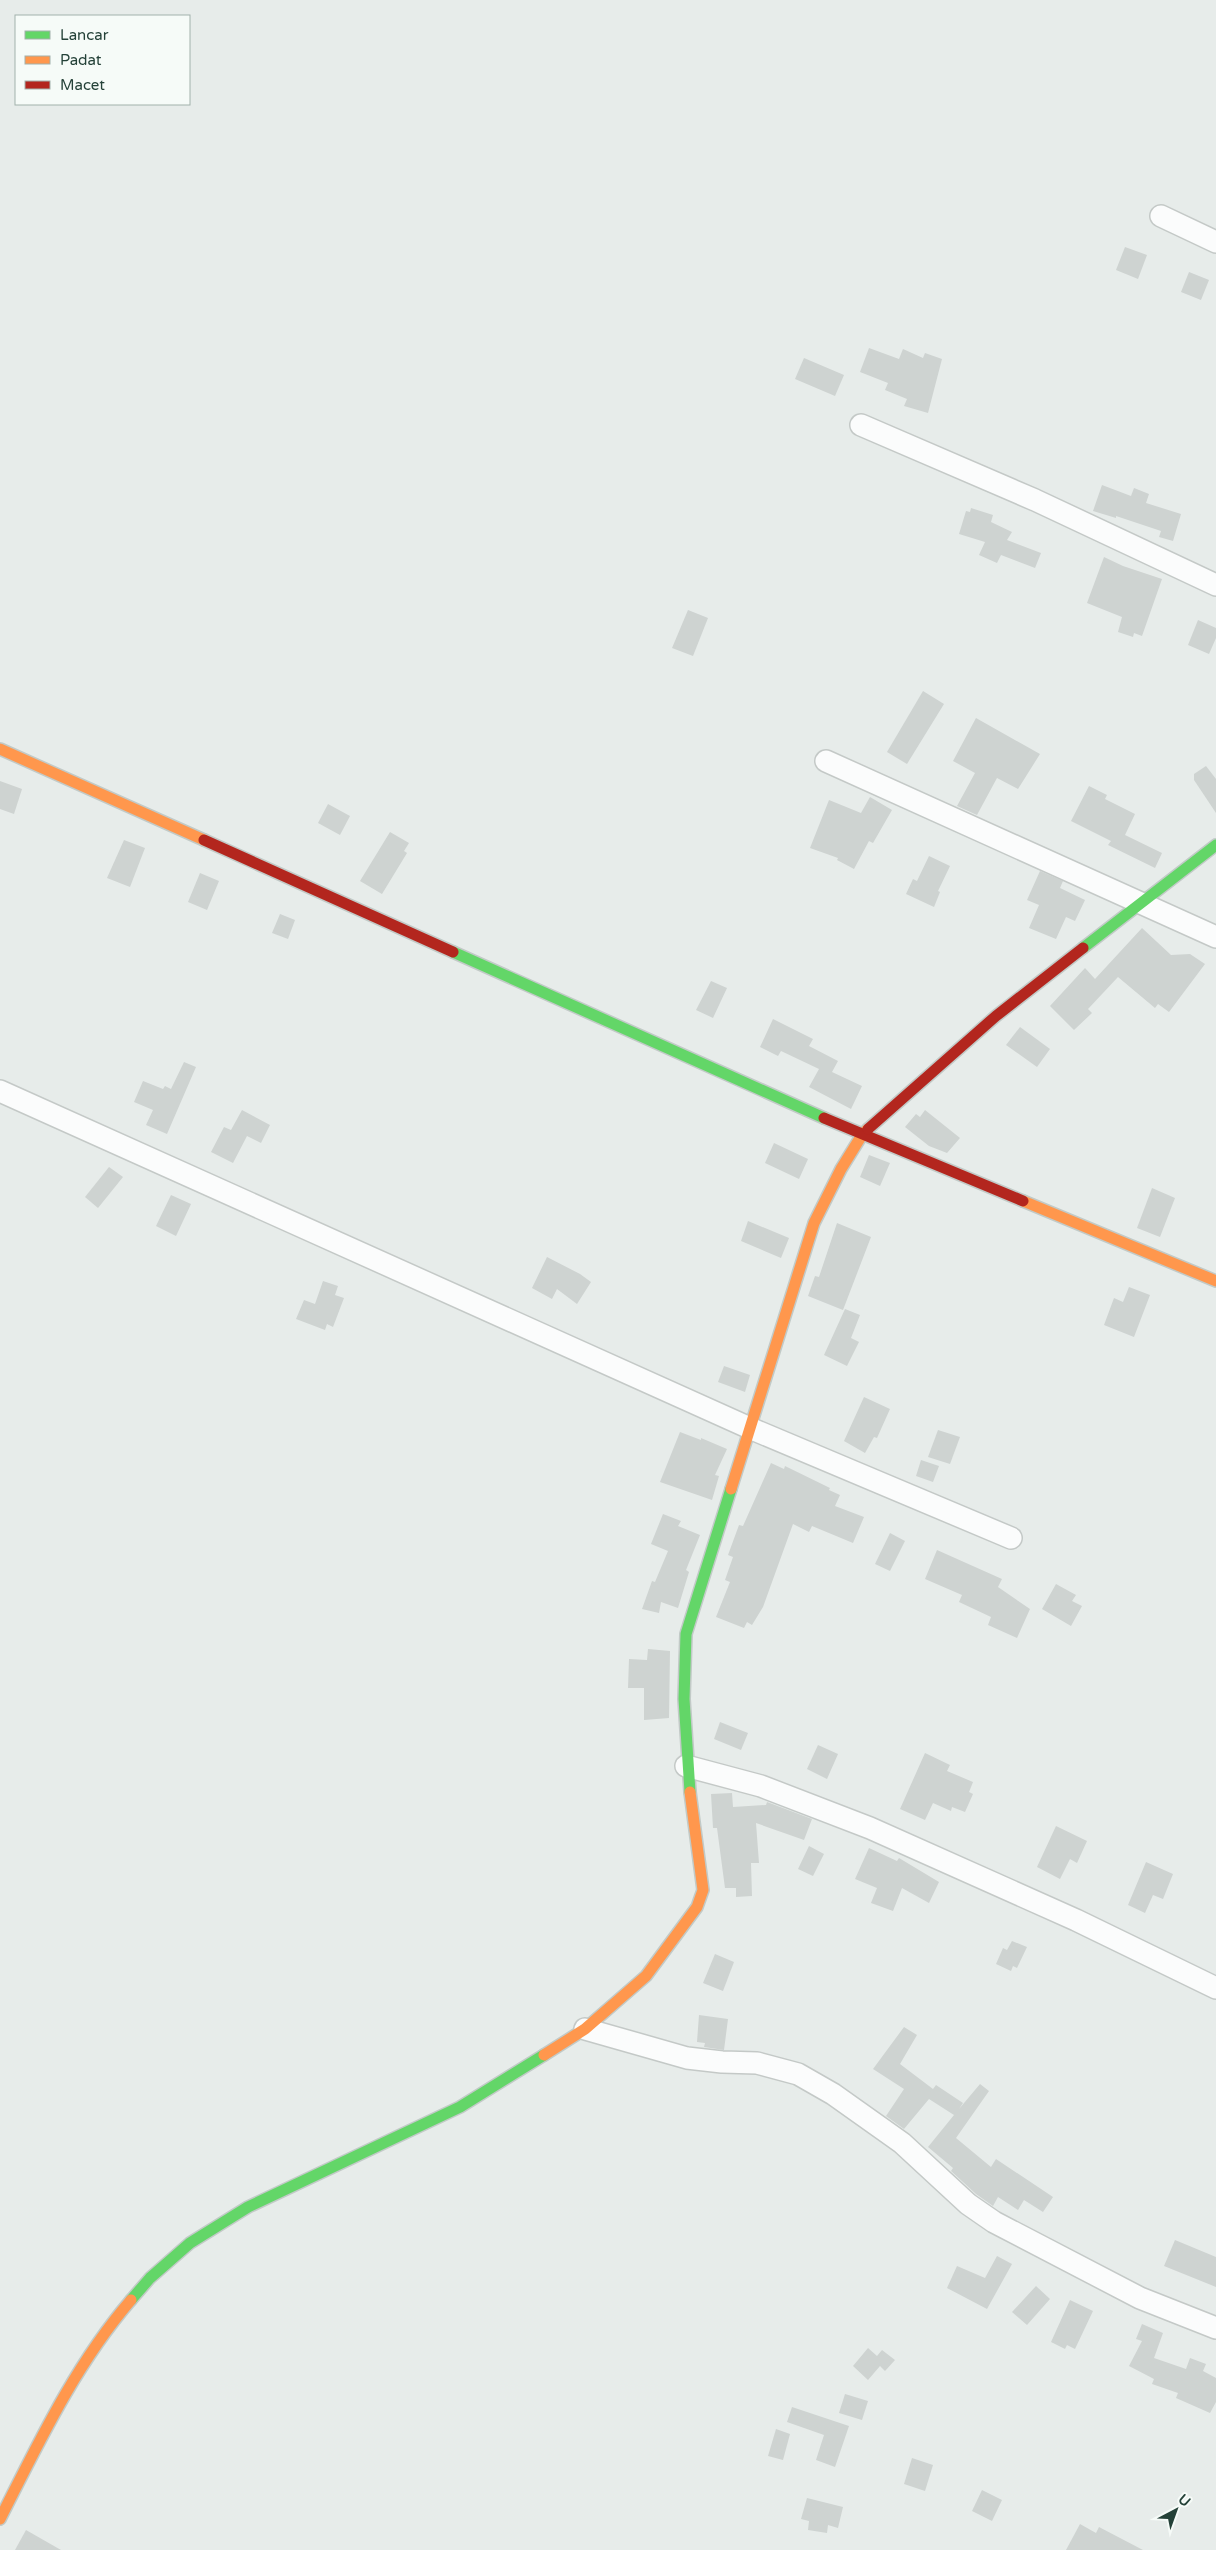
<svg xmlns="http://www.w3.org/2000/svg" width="1216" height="2550" font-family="'Varela Round',sans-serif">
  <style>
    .building { fill: #ced3d1 }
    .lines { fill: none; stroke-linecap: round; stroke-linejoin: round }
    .street-casing { stroke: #c4c9c7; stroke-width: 24 }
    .fast-casing { stroke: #c2cac7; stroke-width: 14 }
    .slow-casing { stroke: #c2cac7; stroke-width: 14 }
    .jam-casing { stroke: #c2cac7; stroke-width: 14 }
    .street { stroke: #fbfcfc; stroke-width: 21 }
    .fast { stroke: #63d668; stroke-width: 11 }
    .slow { stroke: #ff974d; stroke-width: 11 }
    .jam { stroke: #b3261e; stroke-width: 11 }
  </style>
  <rect width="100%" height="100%" fill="#e7ecea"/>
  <!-- building -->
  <g class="building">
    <path d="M1125 247 1147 255 1138 279 1116 270Z"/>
    <path d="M1189 272 1209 280 1201 300 1181 292Z"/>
    <path d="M869 348 899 359 903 349 923 358 925 353 942 359 928 413 904 406 907 399 885 390 888 383 860 372Z"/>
    <path d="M804 358 844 375 835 396 795 379Z"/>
    <path d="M1102 485 1131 496 1134 488 1149 494 1146 503 1181 514 1173 541 1159 537 1161 531 1116 516V518L1093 511Z"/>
    <path d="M971 508 993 515 991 522 1012 532 1007 540 1041 553 1035 568 1001 555 997 563 979 555 985 542 959 534 966 511 970 512Z"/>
    <path d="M1104 557 1123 566 1162 579 1142 636 1134 633 1133 637 1118 632 1122 617 1087 603Z"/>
    <path d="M688 610 708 618 693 656 672 648Z"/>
    <path d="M1198 620 1216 628V638L1209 654 1188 645Z"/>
    <path d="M923 691 944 704 907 764 887 752Z"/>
    <path d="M976 718 1040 754 1018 789 997 778 977 815 957 806 975 773 953 761Z"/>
    <path d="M1206 766 1216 779V813L1194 780V774Z"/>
    <path d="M0 781 22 789 14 814 0 809Z"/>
    <path d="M1089 786 1107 795 1105 799 1135 814 1125 835 1162 853 1155 868 1108 845 1111 841 1071 821Z"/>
    <path d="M870 797 892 810 873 843 869 841 854 869 837 860 838 858 810 848 829 800 861 813Z"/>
    <path d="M328 804 350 816 340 835 318 823Z"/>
    <path d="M390 832 409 843 404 851 407 853 382 894 360 881Z"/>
    <path d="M124 840 145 848 130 887 107 878Z"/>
    <path d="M929 856 950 866 938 891 940 892 934 907 906 894 913 879 917 881Z"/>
    <path d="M1040 871 1063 881 1060 888 1085 900 1075 921 1066 917 1056 939 1029 928 1039 905 1027 900Z"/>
    <path d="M200 873 219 881 207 910 188 902Z"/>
    <path d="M280 914 295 920 288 939 272 933Z"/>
    <path d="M1142 928 1171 955 1190 954 1205 964 1169 1012 1158 1004 1155 1008 1118 977 1088 1009 1092 1013 1074 1030 1050 1006 1085 968 1095 979Z"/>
    <path d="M711 981 727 988 713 1018 696 1010Z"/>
    <path d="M773 1019 813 1039 809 1046 838 1061 832 1072 862 1086 851 1109 809 1087 819 1069 781 1051 778 1056 760 1047Z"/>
    <path d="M1020 1027 1050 1049 1037 1067 1006 1045Z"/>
    <path d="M184 1062 196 1067 167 1134 146 1125 153 1110 134 1102 143 1081 163 1089 165 1086 171 1089Z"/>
    <path d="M242 1110 270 1125 261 1143 247 1136 233 1163 211 1152 224 1127 231 1130Z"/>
    <path d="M925 1110 960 1138 947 1153 929 1146 905 1127 916 1114 920 1117Z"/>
    <path d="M774 1143 808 1159 799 1179 765 1163Z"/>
    <path d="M869 1155 890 1163 880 1186 860 1177Z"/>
    <path d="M109 1167 123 1177 98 1208 85 1197Z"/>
    <path d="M1152 1188 1175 1198 1160 1237 1137 1228Z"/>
    <path d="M171 1195 191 1204 176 1236 156 1226Z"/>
    <path d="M748 1221 789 1238 781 1258 741 1241Z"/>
    <path d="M837 1223 871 1237 843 1310 808 1296 815 1276 819 1277Z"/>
    <path d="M547 1257 580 1274 591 1282 577 1304 557 1289 552 1299 532 1288Z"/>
    <path d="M323 1281 338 1286 335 1295 344 1298 333 1327 327 1324 325 1330 296 1319 304 1300 315 1304Z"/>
    <path d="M1129 1287 1150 1295 1134 1337 1104 1325 1114 1298 1123 1302Z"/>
    <path d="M845 1309 860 1315 851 1338 859 1342 847 1366 824 1355Z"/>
    <path d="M724 1366 750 1375 745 1392 718 1382Z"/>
    <path d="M864 1397 890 1409 877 1438 874 1437 865 1453 844 1441Z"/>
    <path d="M938 1430 960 1437 950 1464 928 1457Z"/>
    <path d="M680 1432 701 1440V1438L727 1449 715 1475 719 1476 712 1500 660 1482Z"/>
    <path d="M921 1460 939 1466 933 1482 916 1476Z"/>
    <path d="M771 1463 784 1469 785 1466 830 1488 829 1490 840 1495 835 1506 864 1517 853 1543 812 1526 809 1532 793 1524 763 1607 752 1625 747 1622 744 1628 716 1617 730 1582 725 1580 733 1557 728 1555 739 1525 743 1526Z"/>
    <path d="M663 1514 681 1521 678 1526 700 1535 686 1570 689 1572 678 1608 661 1602 659 1613 642 1609 652 1581 655 1582 668 1551 651 1544Z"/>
    <path d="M890 1533 905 1541 890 1571 875 1564Z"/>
    <path d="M937 1550 1002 1579 998 1587 1030 1609 1017 1638 988 1625 991 1617 959 1602 962 1595 925 1579Z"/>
    <path d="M1056 1584 1076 1595 1072 1601 1082 1606 1071 1626 1042 1609Z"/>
    <path d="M648 1649 670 1651 669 1718 644 1720V1688H628L629 1659 647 1660Z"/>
    <path d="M720 1722 748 1733 741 1750 714 1739Z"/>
    <path d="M818 1745 838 1754 827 1779 807 1769Z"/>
    <path d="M925 1753 950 1765 947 1771 973 1782 969 1792 973 1794 965 1812 952 1807 951 1811 933 1803 925 1820 900 1809Z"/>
    <path d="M732 1793 733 1807 766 1805 767 1802 812 1819 804 1840 756 1823 759 1863H751L752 1896 736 1897V1888H725L717 1828H713L711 1794Z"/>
    <path d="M1056 1826 1087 1841 1077 1863 1070 1859 1060 1879 1037 1867Z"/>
    <path d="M809 1846 824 1854 813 1876 798 1869Z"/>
    <path d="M869 1848 897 1861 899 1858 939 1882 929 1903 902 1888 893 1911 871 1903 877 1888 855 1879Z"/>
    <path d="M1146 1862 1173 1874 1163 1899 1153 1895 1145 1913 1128 1905Z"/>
    <path d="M1012 1941 1027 1947 1017 1968 1013 1966 1011 1971 996 1964 1003 1948 1007 1950Z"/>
    <path d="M715 1954 734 1962 723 1991 703 1983Z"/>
    <path d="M699 2015 728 2019 724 2050 704 2047 705 2043 697 2042Z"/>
    <path d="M904 2027 917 2035 900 2064 933 2089 936 2085 963 2103 959 2109 980 2084 989 2091 956 2138 991 2167 996 2159 1053 2197 1043 2212 1024 2200 1018 2210 998 2197 993 2206 976 2194 951 2171 953 2168 928 2147 954 2115 929 2099 904 2129 886 2116 904 2089 873 2069Z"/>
    <path d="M1175 2240 1216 2257V2287L1164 2266Z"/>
    <path d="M997 2256 1012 2264 987 2309 947 2288 957 2266 985 2278Z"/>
    <path d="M1036 2286 1050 2299 1027 2325 1012 2312Z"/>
    <path d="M1070 2300 1093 2311 1075 2349 1067 2345 1065 2349 1051 2342Z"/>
    <path d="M1142 2324 1163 2333 1154 2358 1186 2369 1190 2358 1206 2364 1203 2371 1216 2378V2402L1210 2413 1176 2398 1178 2393 1152 2384 1154 2379 1129 2366 1142 2341 1136 2339Z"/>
    <path d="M868 2348 877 2356 882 2350 895 2360 885 2371 880 2366 868 2380 853 2366Z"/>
    <path d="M845 2394 868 2401 862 2420 839 2413Z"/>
    <path d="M792 2407 849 2426 835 2467 816 2460 824 2435 787 2422Z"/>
    <path d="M776 2429 790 2434 783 2460 768 2456Z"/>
    <path d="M912 2458 933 2465 925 2491 904 2484Z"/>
    <path d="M982 2490 1002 2500 992 2521 972 2511Z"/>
    <path d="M807 2498 843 2507 838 2528 828 2525 827 2533 808 2530 809 2521 801 2519Z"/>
    <path d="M1080 2524 1096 2533 1099 2527 1143 2550H1066Z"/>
    <path d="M26 2530 61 2550H15Z"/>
  </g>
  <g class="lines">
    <!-- street casing -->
    <g class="street-casing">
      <g id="street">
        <path d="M1161 216 1216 242"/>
        <path d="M861 425 1035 500 1216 585"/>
        <path d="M826 761 1216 937"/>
        <path d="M0 1091 752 1429 1011 1538"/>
        <path d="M686 1766 761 1786 870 1828 1076 1920 1216 1988"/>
        <path d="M585 2029 687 2058 722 2062 757 2063 798 2074 833 2094 902 2143 968 2204 994 2222 1140 2298 1216 2328"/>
      </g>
    </g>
    <!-- fast casing -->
    <g class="fast-casing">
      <g id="fast">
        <path d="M1083 948 1216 845"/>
        <path d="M453 952 824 1118"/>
        <path d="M690 1792 684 1699 686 1634 731 1489"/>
        <path d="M131 2300 150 2278 190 2243 248 2207 460 2107 544 2055"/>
      </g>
    </g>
    <!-- slow casing -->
    <g class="slow-casing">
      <g id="slow">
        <path d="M0 749 204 840"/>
        <path d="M1023 1201 1216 1281"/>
        <path d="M731 1489 814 1223 841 1169 862 1135 868 1129"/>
        <path d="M544 2055 585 2029 646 1976 697 1907 703 1890 690 1792"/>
        <path d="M0 2519C38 2444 75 2365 131 2300"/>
      </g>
    </g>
    <!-- jam casing -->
    <g class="jam-casing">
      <g id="jam">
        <path d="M204 840 453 952"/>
        <path d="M824 1118 1023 1201"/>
        <path d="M868 1129 996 1016 1083 948"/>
      </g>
    </g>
    <!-- street -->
    <use href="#street" class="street"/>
    <!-- fast -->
    <use href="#fast" class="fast"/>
    <!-- slow -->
    <use href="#slow" class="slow"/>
    <!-- jam -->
    <use href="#jam" class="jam"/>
  </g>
  <!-- legend -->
  <rect x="15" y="15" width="175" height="90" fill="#f6fbf8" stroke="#a2b1ab"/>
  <rect x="25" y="31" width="25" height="8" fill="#63d668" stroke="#a2b1ab"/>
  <text x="60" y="40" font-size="15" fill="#244138">Lancar</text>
  <rect x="25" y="56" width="25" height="8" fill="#ff974d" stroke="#a2b1ab"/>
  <text x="60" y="65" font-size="15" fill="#244138">Padat</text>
  <rect x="25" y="81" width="25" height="8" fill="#b3261e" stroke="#a2b1ab"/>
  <text x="60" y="90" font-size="15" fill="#244138">Macet</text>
  <!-- north arrow -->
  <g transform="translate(1176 2510) rotate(41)" stroke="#f6fbf8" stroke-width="4" paint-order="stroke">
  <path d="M0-4L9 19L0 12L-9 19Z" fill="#244138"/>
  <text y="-8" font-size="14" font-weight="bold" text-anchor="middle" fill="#244138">U</text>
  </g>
</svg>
